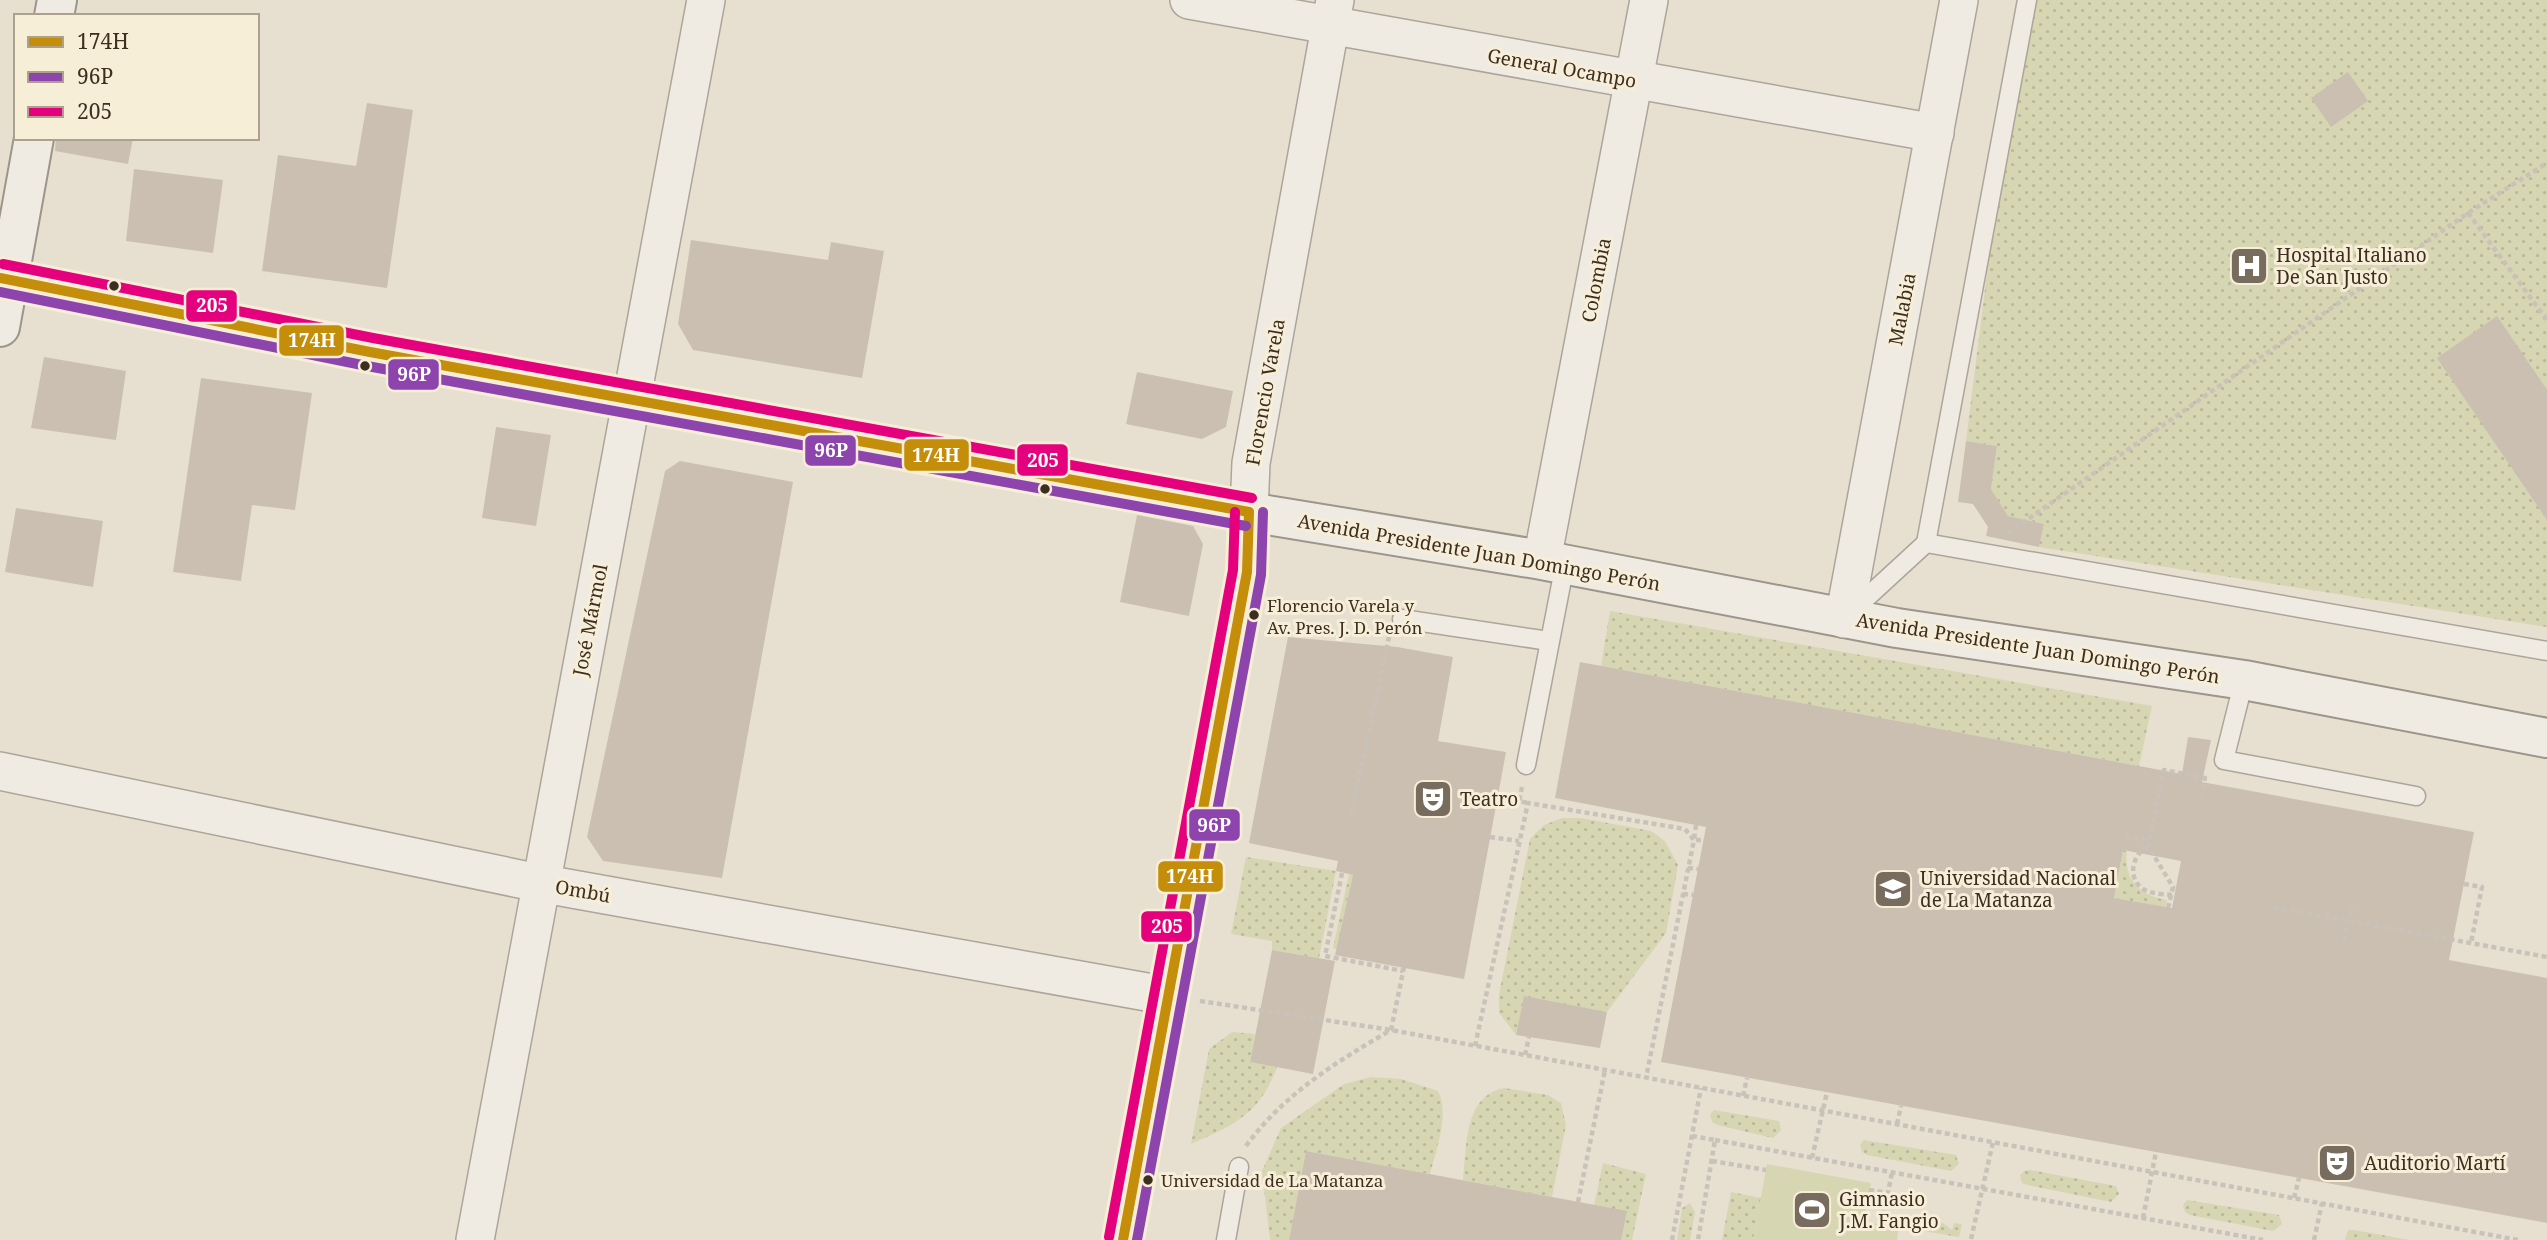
<svg xmlns="http://www.w3.org/2000/svg" width="2547" height="1240" font-family="'Noto Serif',serif">
  <style>
    .grass { fill: url(#grass-dots) }
    .pitch { fill: #d6d6b3 }
    .building { fill: #cbbfb1; fill-rule: evenodd }
    .lines { fill: none; stroke-linecap: round; stroke-linejoin: round }
    .lane-casing { stroke: #aca599; stroke-width: 21 }
    .street-casing { stroke: #aca599; stroke-width: 40 }
    .secondary-casing { stroke: #9c9589; stroke-width: 42 }
    .path { stroke: #c8c2b9; stroke-width: 4.5; stroke-dasharray: 5 3.5; stroke-linecap: butt }
    .lane { stroke: #efebe3; stroke-width: 18 }
    .street { stroke: #efebe3; stroke-width: 37 }
    .secondary { stroke: #efebe3; stroke-width: 38 }
    .bus-1-casing { stroke: #f7eed8; stroke-width: 16 }
    .bus-2-casing { stroke: #f7eed8; stroke-width: 16 }
    .bus-3-casing { stroke: #f7eed8; stroke-width: 16 }
    .bus-1 { stroke: #c48d0a; stroke-width: 10 }
    .bus-2 { stroke: #8e44ad; stroke-width: 10 }
    .bus-3 { stroke: #e5007d; stroke-width: 10 }
    .bus-dot { fill: #3d2e20; stroke: #f7eed8; stroke-width: 2.5 }
    .labels { text-anchor: middle; stroke-width: 6; stroke-linejoin: round; paint-order: stroke }
    .bus-label { font-size: 17px; fill: #3d2e20; stroke: #f7eed8; text-anchor: start }
    .street-label { font-size: 19px; fill: #3d2e20; stroke: #f7eed8 }
    .poi-label { font-size: 19px; fill: #3d2e20; stroke: #f7eed8; text-anchor: start }
    .line-badge { stroke: #f7eed8; stroke-width: 2.5 }
    .badge-label { font-size: 19px; text-anchor: middle; font-weight: bold; fill: #fff }
  </style>
  <defs>
    <pattern id="grass-dots" width="8" height="8" patternUnits="userSpaceOnUse" patternTransform="scale(1.75)"><rect width="8" height="8" fill="#d6d6b3"/><path d="M2 2h.1M6 6h.1" fill="none" stroke="#b9b89a" stroke-width="1.8" stroke-linecap="round"/></pattern>
  </defs>
  <rect width="100%" height="100%" fill="#e7e0d1"/>
  <!-- grass -->
  <g class="grass">
    <path d="M2021 0H2547V627L2039 547 2044 524 2008 516 1991 489 1997 446 1966 441Z"/>
    <path d="M1610 611 2152 706 2139 766 1601 666Z"/>
    <path d="M1562 818H1581L1651 831 1665 841 1678 865 1666 933 1607 1012 1524 997 1516 1035 1499 1013V994L1530 839 1544 825Z"/>
    <path d="M2123 850 2127 851C2123 880 2141 896 2167 900L2165 907 2114 898Z"/>
    <path d="M1246 857 1336 871 1319 958 1272 950V941L1231 934Z"/>
    <path d="M1349 874 1353 875 1337 949 1333 948Z"/>
    <path d="M1232 1032 1255 1034 1250 1062 1277 1067C1260 1114 1234 1125 1191 1144L1209 1049Z"/>
    <path d="M1371 1077 1401 1079 1438 1091C1450 1113 1436 1151 1430 1174L1306 1151 1289 1240H1270L1262 1171 1281 1128 1344 1084Z"/>
    <path d="M1504 1088 1548 1095 1561 1103 1566 1125 1552 1197 1463 1180C1467 1148 1463 1096 1504 1088Z"/>
    <path d="M1714 1110 1779 1121 1781 1130 1773 1138 1717 1125 1712 1122 1710 1115Z"/>
    <path d="M1864 1140 1956 1155 1959 1164 1951 1171 1867 1155 1862 1152 1860 1145Z"/>
    <path d="M1603 1163 1646 1174 1632 1240H1621L1594 1205Z"/>
    <path d="M2030 1170 2116 1186 2119 1194 2111 1202 2027 1185 2022 1183 2020 1175 2024 1171Z"/>
    <path d="M1731 1192 1761 1198 1753 1240H1722Z"/>
    <path d="M2187 1200 2279 1215 2282 1224 2273 1231 2190 1215 2185 1212 2183 1205Z"/>
    <path d="M1690 1203 1695 1212 1690 1240H1677L1682 1208Z"/>
    <path d="M1929 1220 1943 1223 1952 1230 1954 1223 1962 1224 1959 1237 1911 1229Z"/>
    <path d="M2348 1230H2354L2410 1240H2345Z"/>
  </g>
  <!-- pitch -->
  <path class="pitch" d="M1767 1164 1871 1183 1863 1222 1899 1227 1897 1240H1753Z"/>
  <!-- building -->
  <g class="building">
    <path d="M2348 72 2368 101 2331 127 2311 98Z"/>
    <path d="M367 103 413 110 387 288 262 271 278 155 356 166Z"/>
    <path d="M56 138H133L128 164 55 151Z"/>
    <path d="M134 169 223 180 213 253 126 241Z"/>
    <path d="M691 240 828 260 831 242 884 251 862 378 693 350 678 324Z"/>
    <path d="M2497 316 2547 390V520L2437 358Z"/>
    <path d="M44 357 126 371 116 440 31 428Z"/>
    <path d="M1137 372 1233 391 1226 427 1202 439 1126 424Z"/>
    <path d="M201 378 312 393 295 510 252 505 241 581 173 572Z"/>
    <path d="M496 427 551 435 536 526 482 518Z"/>
    <path d="M1966 441 1997 446 1991 489 2008 516 2044 524 2039 547 1986 536 1988 527 1973 504 1958 502Z"/>
    <path d="M680 461 793 482 722 878 603 861 587 837 665 471Z"/>
    <path d="M16 508 103 521 93 587 5 572Z"/>
    <path d="M1137 515 1193 526 1203 544 1189 616 1120 602Z"/>
    <path d="M1288 637 1397 647 1453 657 1438 741 1506 752 1464 979 1335 955 1353 875 1336 871 1338 861 1249 843Z"/>
    <path d="M1580 662 2182 774 2188 737 2211 740 2202 782 2474 832 2449 960 2547 978V1223L1661 1062 1706 827 1555 798ZM2123 850 2181 861 2172 908 2114 898Z"/>
    <path d="M1272 950 1335 961 1313 1074 1250 1062Z"/>
    <path d="M1524 996 1607 1012 1600 1048 1516 1035Z"/>
    <path d="M1306 1151 1627 1211 1621 1240H1289Z"/>
  </g>
  <g class="lines">
    <!-- lane casing -->
    <g class="lane-casing">
      <g id="lane">
        <path d="M1926 543 2547 651"/>
        <path d="M1926 543 2027 0"/>
        <path d="M1851 612 1926 543"/>
        <path d="M1402 619 1549 641"/>
        <path d="M2244 680 2224 760 2416 796"/>
        <path d="M1526 765 1565 564"/>
        <path d="M1226 1240 1239 1167"/>
      </g>
    </g>
    <!-- street casing -->
    <g class="street-casing">
      <g id="street">
        <path d="M1189 0 1935 133"/>
        <path d="M1249 512 1251 463 1335 0"/>
        <path d="M1542 560 1649 0"/>
        <path d="M1844 619 1959 0"/>
        <path d="M0 771 539 883 1169 996"/>
        <path d="M475 1240 706 0"/>
      </g>
    </g>
    <!-- secondary casing -->
    <g class="secondary-casing">
      <g id="secondary">
        <path d="M54 16 57 0"/>
        <path d="M0 278 370 352 1249 512 1542 560 1897 628 2244 680 2547 738"/>
        <path d="M0 327 34 138"/>
        <path d="M1123 1240 1247 572 1249 512"/>
      </g>
    </g>
    <!-- path -->
    <g class="path">
      <path d="M2468 213 2547 320"/>
      <path d="M2008 533 2468 213 2547 163"/>
      <path d="M1522 787 1519 801 1528 803"/>
      <path d="M1351 816 1389 637"/>
      <path d="M1696 825 1694 840H1703"/>
      <path d="M1490 837 1519 841"/>
      <path d="M2125 837 2149 840"/>
      <path d="M2148 846C2133 854 2126 877 2143 889 2151 894 2163 894 2172 895"/>
      <path d="M1688 868 1698 869"/>
      <path d="M1342 873 1325 956 1403 971"/>
      <path d="M2464 884 2482 887 2471 943"/>
      <path d="M1683 894 1693 895"/>
      <path d="M2274 907 2547 957"/>
      <path d="M2168 908 2173 887 2148 846 2164 770 2205 778 2202 796"/>
      <path d="M2344 941 2353 900"/>
      <path d="M1200 1001 1391 1030 2518 1240"/>
      <path d="M1475 1046 1528 803 1685 829 1694 840 1646 1078"/>
      <path d="M1525 1055 1529 1037"/>
      <path d="M1743 1096 1747 1078"/>
      <path d="M1897 1124 1901 1106"/>
      <path d="M1692 1136 1715 1140 1698 1240"/>
      <path d="M1715 1140 2263 1240"/>
      <path d="M1246 1146C1284 1094 1336 1062 1391 1030L1404 967"/>
      <path d="M1812 1158 1827 1092"/>
      <path d="M1712 1161 1766 1170"/>
      <path d="M1869 1190 1888 1193 1892 1172"/>
      <path d="M2294 1198 2299 1178"/>
      <path d="M1578 1202 1605 1070"/>
      <path d="M2143 1218 2156 1152"/>
      <path d="M1882 1224 1888 1193"/>
      <path d="M1971 1239 1993 1142"/>
      <path d="M1672 1240 1701 1088"/>
      <path d="M2314 1240 2322 1203"/>
    </g>
    <!-- lane -->
    <use href="#lane" class="lane"/>
    <!-- street -->
    <use href="#street" class="street"/>
    <!-- secondary -->
    <use href="#secondary" class="secondary"/>
    <!-- bus-1 casing -->
    <g class="bus-1-casing">
      <g id="bus-1">
        <path d="M0 278 370 352 1249 512"/>
        <path d="M1123 1240 1247 572 1249 512"/>
      </g>
    </g>
    <!-- bus-2 casing -->
    <g class="bus-2-casing">
      <g id="bus-2">
        <path d="M0 292 367 366 1246 526"/>
        <path d="M1137 1240 1261 575 1263 512"/>
      </g>
    </g>
    <!-- bus-3 casing -->
    <g class="bus-3-casing">
      <g id="bus-3">
        <path d="M3 264 373 338 1252 498"/>
        <path d="M1109 1237 1233 570 1235 512"/>
      </g>
    </g>
    <!-- bus-1 -->
    <use href="#bus-1" class="bus-1"/>
    <!-- bus-2 -->
    <use href="#bus-2" class="bus-2"/>
    <!-- bus-3 -->
    <use href="#bus-3" class="bus-3"/>
  </g>
  <!-- icons -->
  <defs>
    <g id="hospital-square" transform="scale(2.0125)"><rect x="-9" y="-9" width="18" height="18" rx="4" fill="#786c5e" stroke="#f7eed8"/><path d="M-5-5h3v3.5h4V-5h3V5h-3V1.5h-4V5h-3Z" fill="#fff"/></g>
    <g id="theatre-square" transform="scale(2.0125)"><rect x="-9" y="-9" width="18" height="18" rx="4" fill="#786c5e" stroke="#f7eed8"/><path d="M-5-5.5Q0-4 5-5.5V0Q5 5 0 6Q-5 5-5 0ZM-3.3-2.5H-1v1.5H-3.3ZM1-2.5H3.3v1.5H1ZM-2.8 1Q0 5.5 2.8 1Z" fill="#fff"/></g>
    <g id="university-square" transform="scale(2.0125)"><rect x="-9" y="-9" width="18" height="18" rx="4" fill="#786c5e" stroke="#f7eed8"/><path d="M0-5L7-2L0 1L-7-2ZM-4 1L0 2.5L4 1V4Q0 6-4 4Z" fill="#fff"/></g>
    <g id="stadium-square" transform="scale(2.0125)"><rect x="-9" y="-9" width="18" height="18" rx="4" fill="#786c5e" stroke="#f7eed8"/><path d="M0-5a6.5 5 0 1 0 0 10a6.5 5 0 1 0 0-10ZM-3.5-1.8h7v3.6h-7Z" fill="#fff"/></g>
  </defs>
  <g fill-rule="evenodd">
    <use href="#hospital-square" x="2249" y="266"/>
    <use href="#theatre-square" x="1433" y="799"/>
    <use href="#university-square" x="1893" y="889"/>
    <use href="#theatre-square" x="2337" y="1163"/>
    <use href="#stadium-square" x="1812" y="1210"/>
  </g>
  <!-- markers -->
  <g class="bus-dot">
    <circle cx="114" cy="286" r="6"/>
    <circle cx="365" cy="366" r="6"/>
    <circle cx="1045" cy="489" r="6"/>
    <circle cx="1254" cy="615" r="6"/>
    <circle cx="1148" cy="1180" r="6"/>
  </g>
  <g class="labels">
    <!-- bus labels -->
    <g class="bus-label">
      <text x="1267" y="612">Florencio Varela y<tspan x="1267" dy="22">Av. Pres. J. D. Perón</tspan></text>
      <text x="1161" y="1187">Universidad de La Matanza</text>
    </g>
    <!-- street labels -->
    <g class="street-label">
      <text transform="translate(1562 68) rotate(10)" y="7">General Ocampo</text>
      <text transform="translate(1596 280) rotate(-79)" y="7">Colombia</text>
      <text transform="translate(1902 309) rotate(-79)" y="7">Malabia</text>
      <text transform="translate(1265 392) rotate(-80)" y="7">Florencio Varela</text>
      <text transform="translate(1479 552) rotate(10)" y="7">Avenida Presidente Juan Domingo Perón</text>
      <text transform="translate(590 620) rotate(-79)" y="7">José Mármol</text>
      <text transform="translate(2038 648) rotate(9)" y="7">Avenida Presidente Juan Domingo Perón</text>
      <text transform="translate(583 891) rotate(10)" y="7">Ombú</text>
    </g>
    <!-- poi labels -->
    <g class="poi-label">
      <text x="2276" y="262">Hospital Italiano<tspan x="2276" dy="22">De San Justo</tspan></text>
      <text x="1460" y="806">Teatro</text>
      <text x="1920" y="885">Universidad Nacional<tspan x="1920" dy="22">de La Matanza</tspan></text>
      <text x="2364" y="1170">Auditorio Martí</text>
      <text x="1839" y="1206">Gimnasio<tspan x="1839" dy="22">J.M. Fangio</tspan></text>
    </g>
  </g>
  <g class="line-badge">
    <rect x="185" y="289" width="53" height="34" rx="7" fill="#e5007d"/>
    <rect x="278" y="324" width="67" height="33" rx="7" fill="#c48d0a"/>
    <rect x="387" y="358" width="53" height="33" rx="7" fill="#8e44ad"/>
    <rect x="804" y="434" width="53" height="33" rx="7" fill="#8e44ad"/>
    <rect x="903" y="438" width="67" height="34" rx="7" fill="#c48d0a"/>
    <rect x="1016" y="443" width="53" height="34" rx="7" fill="#e5007d"/>
    <rect x="1188" y="808" width="53" height="34" rx="7" fill="#8e44ad"/>
    <rect x="1157" y="860" width="67" height="33" rx="7" fill="#c48d0a"/>
    <rect x="1140" y="910" width="53" height="33" rx="7" fill="#e5007d"/>
  </g>
  <g class="badge-label">
    <text x="212" y="312">205</text>
    <text x="312" y="347">174H</text>
    <text x="414" y="381">96P</text>
    <text x="831" y="457">96P</text>
    <text x="936" y="462">174H</text>
    <text x="1043" y="467">205</text>
    <text x="1214" y="832">96P</text>
    <text x="1190" y="883">174H</text>
    <text x="1167" y="933">205</text>
  </g>
  <!-- legend -->
  <rect x="14" y="14" width="245" height="126" fill="#f7eed8" stroke="#ada18e" stroke-width="2"/>
  <rect x="28" y="37" width="35" height="10" fill="#c48d0a" stroke="#ada18e" stroke-width="2"/>
  <text x="77" y="49" font-size="21" fill="#3d2e20">174H</text>
  <rect x="28" y="72" width="35" height="10" fill="#8e44ad" stroke="#ada18e" stroke-width="2"/>
  <text x="77" y="84" font-size="21" fill="#3d2e20">96P</text>
  <rect x="28" y="107" width="35" height="10" fill="#e5007d" stroke="#ada18e" stroke-width="2"/>
  <text x="77" y="119" font-size="21" fill="#3d2e20">205</text>
</svg>
